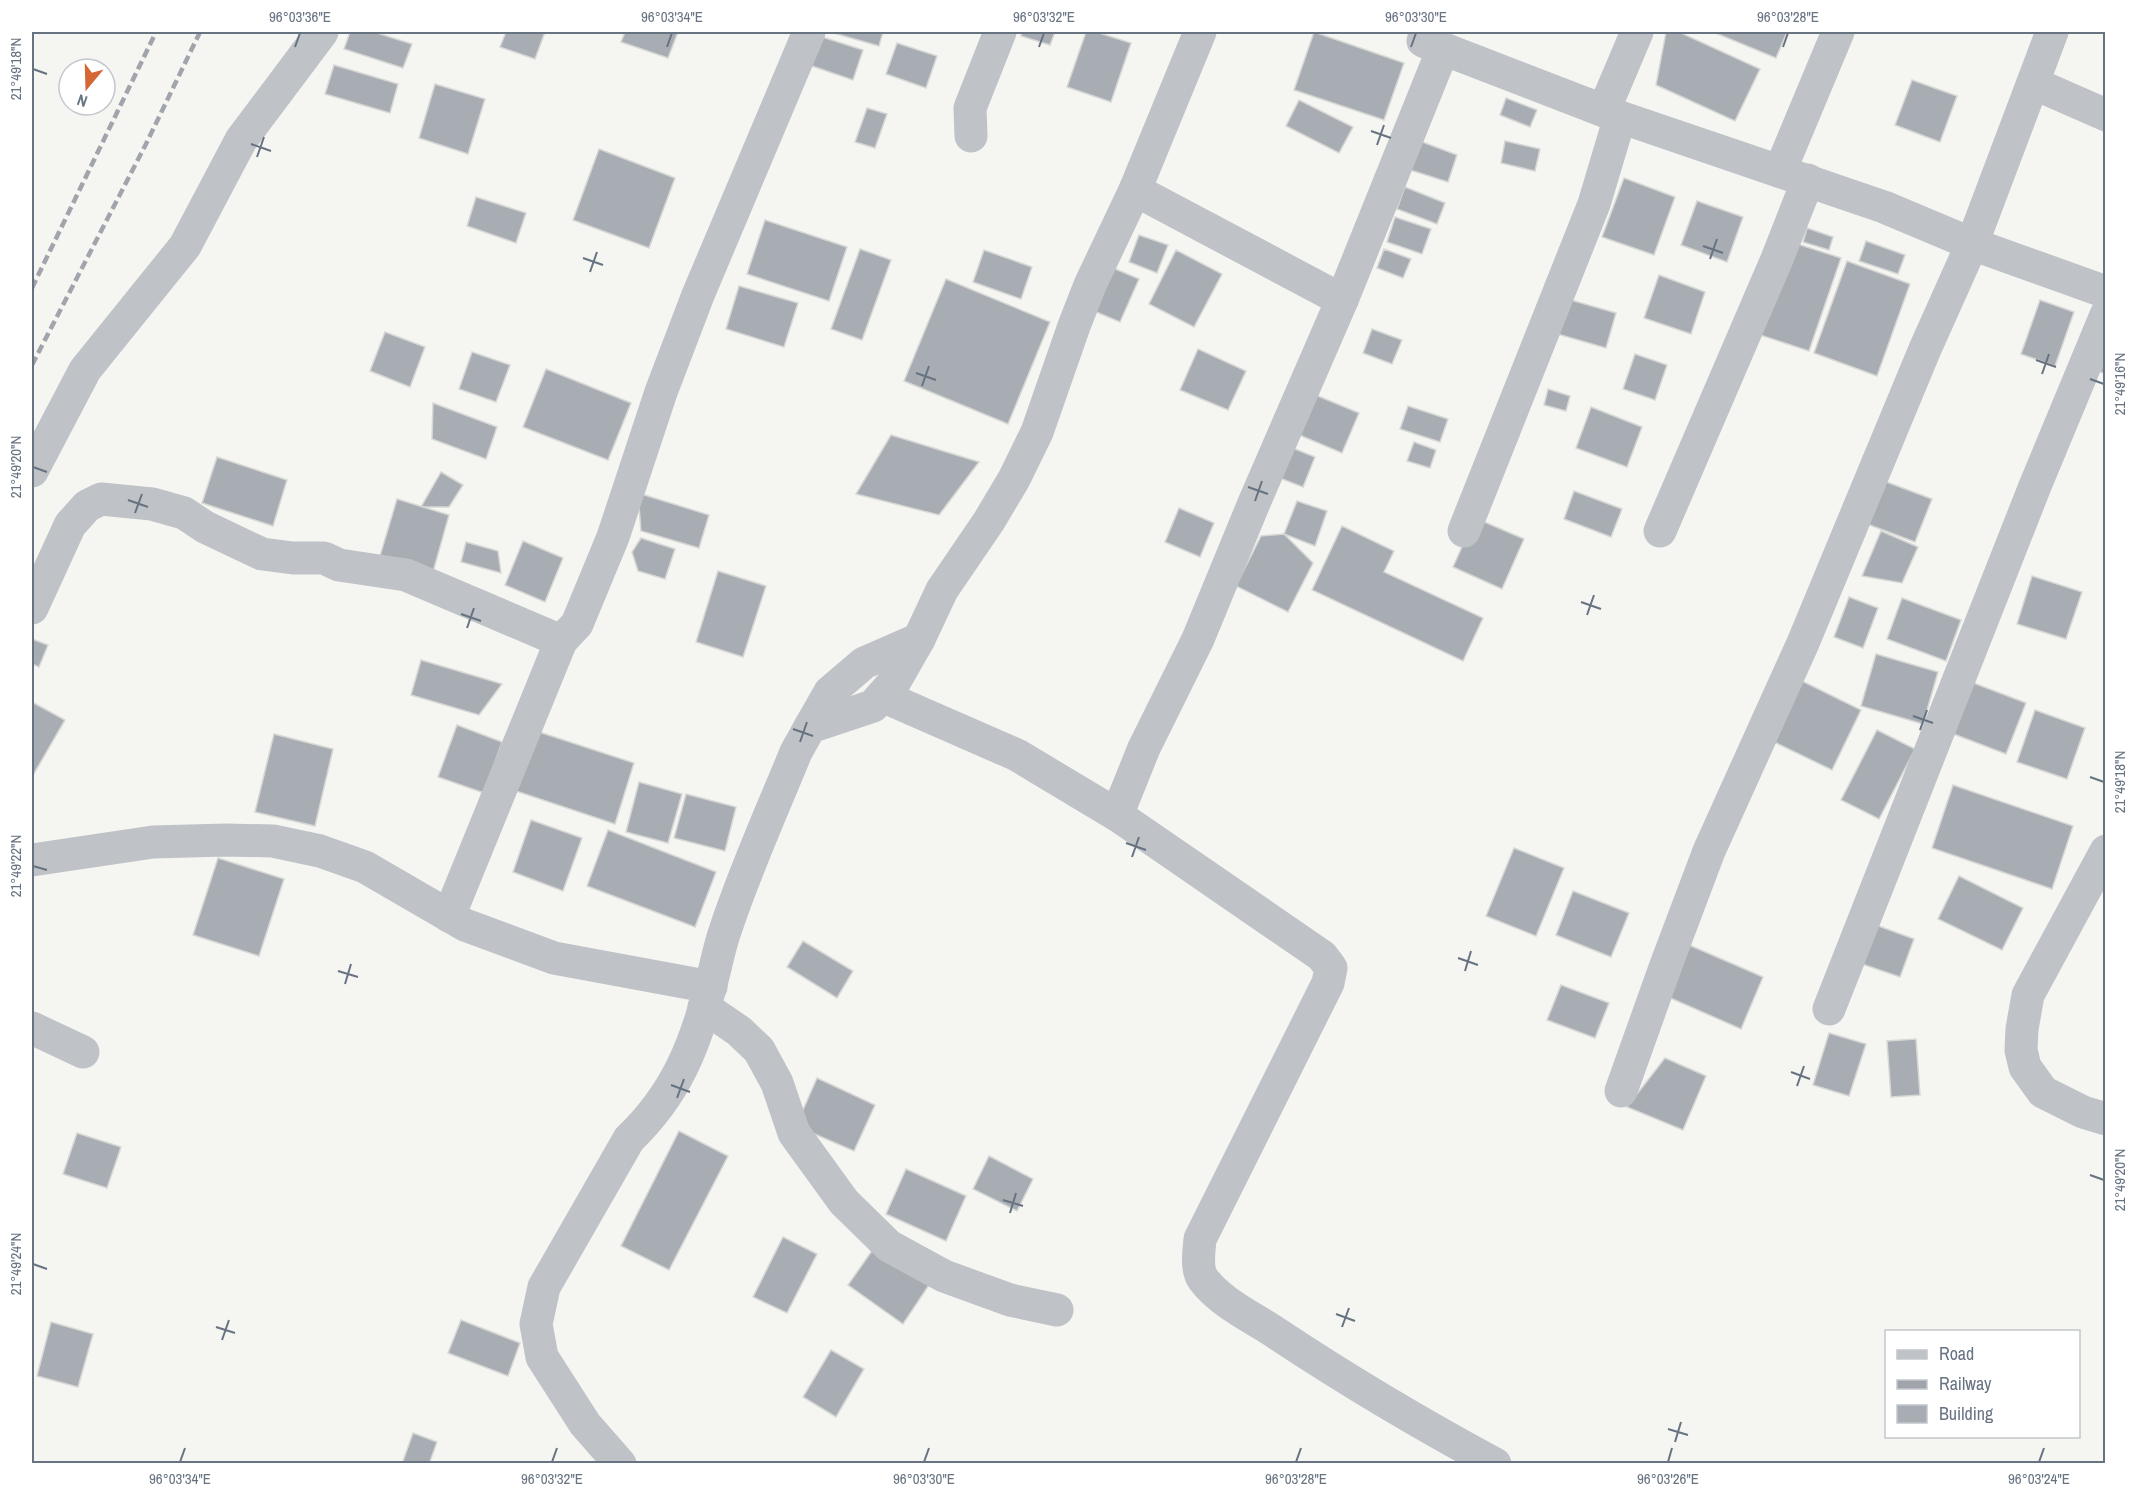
<svg xmlns="http://www.w3.org/2000/svg" width="2137" height="1495" font-family="'Archivo Narrow',sans-serif">
  <style>
    .building { fill: #a7adb3; stroke: #d7d7d5; stroke-width: 1.5 }
    .lines { fill: none; stroke-linecap: round; stroke-linejoin: round }
    .street { stroke: #bfc2c6; stroke-width: 33 }
    .rail { stroke: #a1a5ab; stroke-width: 4.5; stroke-dasharray: 9 4.5; stroke-linecap: butt }
    .ticks { fill: none; stroke: #677381; stroke-width: 2 }
    .neatline { fill: none; stroke: #677381; stroke-width: 2 }
    .ticks-label { font-size: 15px; text-anchor: middle; fill: #677381 }
  </style>
  <rect width="100%" height="100%" fill="#f5f5f2"/>
  <!-- building -->
  <g class="building">
    <path d="M350 32H374L412 44 403 68 344 49Z"/>
    <path d="M506 32H545L535 59 500 47Z"/>
    <path d="M625 32H678L668 58 621 42Z"/>
    <path d="M830 32H883L879 46Z"/>
    <path d="M1022 32H1055L1050 45 1021 36Z"/>
    <path d="M1086 32H1096L1131 43 1111 102 1067 87Z"/>
    <path d="M1314 32 1404 63 1384 120 1294 90Z"/>
    <path d="M1666 32H1679L1760 69 1735 121 1656 85Z"/>
    <path d="M1713 32H1787L1776 58Z"/>
    <path d="M816 35 863 50 853 80 806 64Z"/>
    <path d="M897 43 937 56 926 88 886 74Z"/>
    <path d="M334 65 398 84 390 113 325 94Z"/>
    <path d="M1912 80 1957 96 1940 142 1895 125Z"/>
    <path d="M435 84 485 99 468 154 419 138Z"/>
    <path d="M1506 98 1537 110 1530 127 1500 115Z"/>
    <path d="M1299 100 1353 127 1339 153 1286 126Z"/>
    <path d="M867 108 887 114 875 148 855 142Z"/>
    <path d="M1417 140 1457 155 1448 182 1407 169Z"/>
    <path d="M1505 141 1540 149 1535 171 1501 163Z"/>
    <path d="M599 149 675 178 649 248 573 220Z"/>
    <path d="M1624 178 1675 197 1654 255 1602 237Z"/>
    <path d="M1405 187 1445 203 1437 224 1397 209Z"/>
    <path d="M476 197 526 213 516 243 467 226Z"/>
    <path d="M1697 201 1743 217 1727 262 1681 245Z"/>
    <path d="M1395 217 1431 229 1422 254 1387 242Z"/>
    <path d="M765 220 847 247 829 301 747 274Z"/>
    <path d="M1807 228 1833 237 1829 250 1803 242Z"/>
    <path d="M1139 235 1168 245 1157 273 1129 262Z"/>
    <path d="M1785 240 1841 258 1809 351 1754 333Z"/>
    <path d="M1866 241 1905 255 1898 274 1859 261Z"/>
    <path d="M860 249 891 260 862 340 831 329Z"/>
    <path d="M1384 249 1411 259 1403 278 1377 268Z"/>
    <path d="M984 250 1032 267 1021 299 973 282Z"/>
    <path d="M1176 250 1222 274 1194 327 1149 304Z"/>
    <path d="M1847 261 1910 284 1877 376 1814 353Z"/>
    <path d="M1113 268 1139 279 1120 322 1094 311Z"/>
    <path d="M1659 275 1705 292 1691 334 1644 318Z"/>
    <path d="M946 279 1050 322 1008 424 904 381Z"/>
    <path d="M739 286 798 303 784 347 726 329Z"/>
    <path d="M1564 298 1616 313 1606 348 1554 333Z"/>
    <path d="M2040 300 2074 312 2055 366 2021 354Z"/>
    <path d="M1372 329 1402 340 1392 364 1363 353Z"/>
    <path d="M385 332 425 347 410 387 370 371Z"/>
    <path d="M1198 349 1246 371 1228 410 1180 390Z"/>
    <path d="M472 352 510 365 496 402 459 389Z"/>
    <path d="M1635 354 1667 365 1655 400 1623 389Z"/>
    <path d="M2106 355V374L2100 372Z"/>
    <path d="M546 369 631 403 608 460 523 427Z"/>
    <path d="M1548 389 1570 396 1566 411 1544 405Z"/>
    <path d="M1313 394 1359 413 1342 453 1297 434Z"/>
    <path d="M433 403 497 427 486 459 432 439Z"/>
    <path d="M1408 406 1448 419 1440 442 1400 429Z"/>
    <path d="M1591 407 1642 427 1627 467 1576 448Z"/>
    <path d="M891 435 979 462 939 515 856 494Z"/>
    <path d="M1414 442 1436 450 1430 468 1407 461Z"/>
    <path d="M1290 447 1315 457 1303 487 1277 477Z"/>
    <path d="M217 457 287 480 273 526 202 503Z"/>
    <path d="M441 472 463 485 449 507H421Z"/>
    <path d="M1884 481 1932 499 1915 542 1867 524Z"/>
    <path d="M1574 491 1622 509 1611 537 1564 519Z"/>
    <path d="M638 493 709 515 699 548 641 531Z"/>
    <path d="M397 499 449 515 433 572 380 556Z"/>
    <path d="M1297 501 1327 511 1315 546 1284 534Z"/>
    <path d="M1179 508 1214 523 1200 557 1165 542Z"/>
    <path d="M1475 518 1524 539 1502 589 1453 567Z"/>
    <path d="M1342 526 1394 551 1384 572 1483 618 1463 661 1312 590Z"/>
    <path d="M1881 531 1918 547 1902 583 1862 576Z"/>
    <path d="M1284 534 1313 563 1288 612 1236 586 1261 536Z"/>
    <path d="M641 538 675 549 665 579 638 571 632 552Z"/>
    <path d="M523 541 563 558 545 602 505 585Z"/>
    <path d="M466 542 498 551 501 573 461 562Z"/>
    <path d="M718 571 766 586 743 657 696 642Z"/>
    <path d="M2032 576 2082 592 2066 639 2017 624Z"/>
    <path d="M1849 597 1878 608 1863 648 1834 637Z"/>
    <path d="M1902 598 1961 620 1946 661 1887 639Z"/>
    <path d="M32 639 48 645 39 667 32 664Z"/>
    <path d="M1876 654 1938 672 1923 724 1861 706Z"/>
    <path d="M421 660 502 684 479 715 411 695Z"/>
    <path d="M1800 680 1861 710 1832 770 1770 740Z"/>
    <path d="M1971 682 2026 703 2006 754 1951 733Z"/>
    <path d="M32 702 65 720 32 777Z"/>
    <path d="M2035 710 2085 728 2067 779 2017 762Z"/>
    <path d="M457 725 502 742 484 793 438 777Z"/>
    <path d="M533 730 634 763 615 824 513 790Z"/>
    <path d="M1877 730 1915 749 1879 819 1841 800Z"/>
    <path d="M274 734 333 749 315 826 255 812Z"/>
    <path d="M639 782 682 794 668 843 626 832Z"/>
    <path d="M1953 785 2073 826 2052 889 1932 848Z"/>
    <path d="M686 794 736 807 725 851 674 838Z"/>
    <path d="M531 820 582 838 563 891 513 872Z"/>
    <path d="M608 830 716 872 695 927 587 886Z"/>
    <path d="M1514 848 1564 868 1536 936 1486 916Z"/>
    <path d="M218 858 284 879 259 956 193 935Z"/>
    <path d="M1959 876 2023 908 2002 950 1938 919Z"/>
    <path d="M1573 891 1629 913 1611 957 1556 935Z"/>
    <path d="M1876 925 1914 939 1900 977 1862 964Z"/>
    <path d="M803 941 853 971 837 998 787 967Z"/>
    <path d="M1689 945 1763 977 1741 1029 1666 996Z"/>
    <path d="M1561 985 1609 1003 1595 1038 1547 1020Z"/>
    <path d="M1829 1033 1866 1044 1849 1096 1813 1085Z"/>
    <path d="M1916 1039 1920 1095 1891 1097 1887 1041Z"/>
    <path d="M1665 1058 1706 1076 1683 1130 1627 1107Z"/>
    <path d="M817 1078 875 1105 854 1151 796 1126Z"/>
    <path d="M679 1131 728 1156 669 1270 621 1246Z"/>
    <path d="M77 1133 121 1147 107 1188 63 1174Z"/>
    <path d="M989 1156 1033 1179 1017 1211 973 1189Z"/>
    <path d="M906 1169 966 1196 946 1241 886 1214Z"/>
    <path d="M783 1237 817 1254 787 1313 753 1297Z"/>
    <path d="M874 1248 929 1285 903 1324 848 1285Z"/>
    <path d="M461 1320 520 1343 508 1376 448 1353Z"/>
    <path d="M51 1322 93 1334 78 1387 37 1376Z"/>
    <path d="M831 1350 864 1369 836 1417 803 1397Z"/>
    <path d="M413 1433 437 1442 429 1464H402Z"/>
  </g>
  <g class="lines">
    <!-- street -->
    <g class="street">
      <path d="M1427 32 1423 41 1620 117 1884 207 1972 244 2106 292"/>
      <path d="M2033 83 2106 115"/>
      <path d="M1604 110 1637 32"/>
      <path d="M971 136 970 108 1000 32"/>
      <path d="M1780 171 1838 32"/>
      <path d="M1135 190 1342 300"/>
      <path d="M32 471 85 370 185 246 241 140 322 32"/>
      <path d="M1464 531 1594 204 1620 117"/>
      <path d="M1660 531 1777 259 1808 180"/>
      <path d="M32 608 70 525 87 506 101 499 152 504 184 513 205 527 262 554 293 558H324L339 565 406 575 561 641 577 624 613 537 661 392 698 295 809 32"/>
      <path d="M882 696 1017 755 1117 815 1322 956 1331 968 1328 983 1200 1239C1199 1251 1196 1269 1203 1279 1220 1302 1250 1316 1273 1331 1345 1379 1419 1423 1495 1464"/>
      <path d="M810 727 830 692 864 663 919 639"/>
      <path d="M1117 815 1144 748 1198 639 1254 503 1342 300 1443 49"/>
      <path d="M2106 851 2028 995 2022 1029 2021 1050 2025 1067 2043 1092 2083 1112 2106 1119"/>
      <path d="M32 860 153 842 226 840 273 841 320 851 365 867 465 925 554 958 711 987"/>
      <path d="M449 916 561 641"/>
      <path d="M704 1007 739 1031 759 1050 777 1083 794 1133 844 1202 889 1246 944 1276 1010 1300 1057 1310"/>
      <path d="M1829 1009 2035 486 2106 315"/>
      <path d="M32 1028 83 1052"/>
      <path d="M1621 1091 1666 965 1709 851 1803 643 1925 349 1972 244 2052 32"/>
      <path d="M620 1464 585 1424 542 1357 536 1324 544 1287 629 1139C676 1094 695 1046 711 984 716 966 719 948 725 931 745 870 772 811 796 752L810 727 873 706 895 681 919 639 942 590 989 521 1014 479 1037 432 1074 326 1090 285 1135 190 1200 32"/>
    </g>
    <!-- rail -->
    <g class="rail">
      <path d="M32 288 156 32"/>
      <path d="M32 365 146 144 200 32"/>
    </g>
  </g>
  <!-- ticks -->
  <path class="ticks" d="M295 47 300 33M667 47 672 33M1039 47 1044 33M1411 47 1416 33M1783 47 1788 33M33 69 47 74M1371 131 1391 138M251 144 271 151M1377 145 1384 125M257 157 264 137M1703 246 1723 253M583 258 603 265M1710 259 1717 239M590 272 597 252M2036 360 2056 367M916 373 936 380M2042 374 2049 354M2090 379 2104 384M922 386 929 366M33 467 47 472M1248 487 1268 494M128 500 148 507M1255 501 1262 481M135 513 142 494M1581 602 1601 609M461 614 481 621M1587 615 1594 595M467 628 474 608M1913 716 1933 723M793 729 813 736M1920 730 1927 710M800 742 807 722M2090 777 2104 782M1126 843 1146 850M1132 857 1139 837M33 866 47 870M1458 958 1478 965M338 971 358 977M1465 971 1471 951M345 984 351 964M1791 1072 1810 1079M671 1085 690 1092M1797 1086 1804 1066M677 1098 684 1079M2090 1175 2104 1180M1003 1200 1023 1206M1010 1213 1016 1193M33 1264 47 1269M1336 1314 1355 1321M216 1327 235 1333M1342 1327 1349 1308M222 1340 229 1320M1668 1429 1688 1435M1675 1442 1681 1422M180 1462 185 1448M552 1462 557 1448M924 1462 929 1448M1296 1462 1301 1448M1668 1462 1672 1448M2039 1462 2044 1448"/>
  <!-- border -->
  <rect width="2137" height="1495" fill="none" stroke="#ffffff" stroke-width="66"/>
  <!-- legend -->
  <rect x="1885" y="1330" width="195" height="108" fill="#ffffff" stroke="#c2c7cd" stroke-width="1.5"/>
  <rect x="1897" y="1350" width="30" height="9" fill="#bfc2c6" stroke="#c2c7cd" stroke-width="1.5"/>
  <text x="1939" y="1360" font-size="18" fill="#677381">Road</text>
  <rect x="1897" y="1380" width="30" height="9" fill="#a1a5ab" stroke="#c2c7cd" stroke-width="1.5"/>
  <text x="1939" y="1390" font-size="18" fill="#677381">Railway</text>
  <rect x="1897" y="1405" width="30" height="18" fill="#a7adb3" stroke="#c2c7cd" stroke-width="1.5"/>
  <text x="1939" y="1420" font-size="18" fill="#677381">Building</text>
  <!-- north arrow -->
  <g transform="translate(87 87) rotate(199)"><circle r="28" fill="#ffffff" stroke="#c2c7cd" stroke-width="1.5"/>
  <path d="M0-4.5L10 22L0 15L-10 22Z" fill="#d46734"/>
  <text y="-9" font-size="16" font-weight="bold" text-anchor="middle" fill="#677381">N</text>
  </g>
  <rect x="33" y="33" width="2071" height="1429" class="neatline"/>
  <g class="ticks-label">
    <text x="300" y="22">96°03'36"E</text>
    <text x="672" y="22">96°03'34"E</text>
    <text x="1044" y="22">96°03'32"E</text>
    <text x="1416" y="22">96°03'30"E</text>
    <text x="1788" y="22">96°03'28"E</text>
    <text transform="translate(16 69) rotate(-90)" y="5">21°49'18"N</text>
    <text transform="translate(2120 384) rotate(-90)" y="5">21°49'16"N</text>
    <text transform="translate(16 467) rotate(-90)" y="5">21°49'20"N</text>
    <text transform="translate(2120 782) rotate(-90)" y="5">21°49'18"N</text>
    <text transform="translate(16 866) rotate(-90)" y="5">21°49'22"N</text>
    <text transform="translate(2120 1180) rotate(-90)" y="5">21°49'20"N</text>
    <text transform="translate(16 1264) rotate(-90)" y="5">21°49'24"N</text>
    <text x="180" y="1484">96°03'34"E</text>
    <text x="552" y="1484">96°03'32"E</text>
    <text x="924" y="1484">96°03'30"E</text>
    <text x="1296" y="1484">96°03'28"E</text>
    <text x="1668" y="1484">96°03'26"E</text>
    <text x="2039" y="1484">96°03'24"E</text>
  </g>
</svg>
